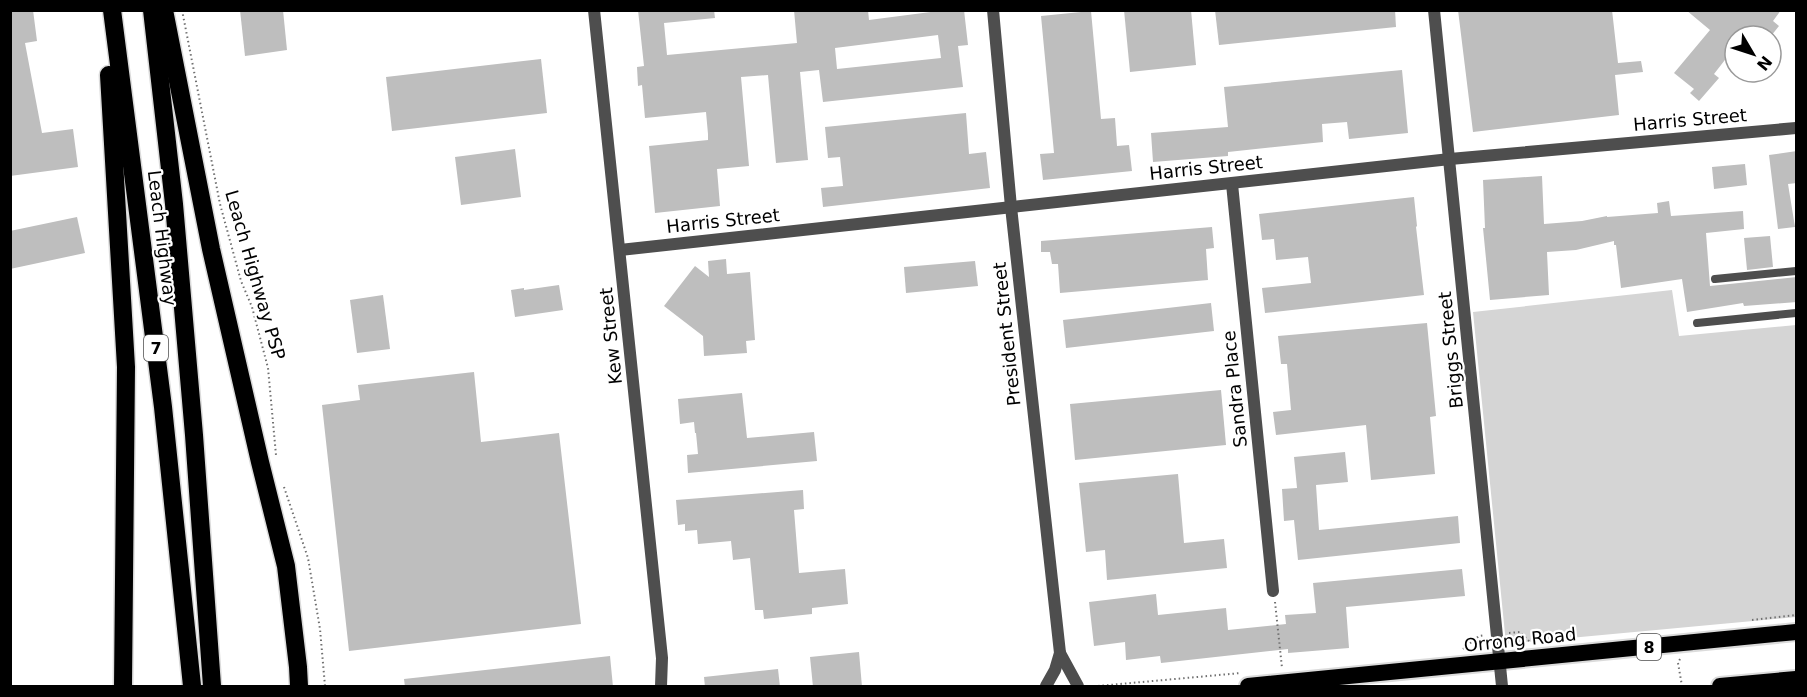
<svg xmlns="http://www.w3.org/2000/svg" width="1807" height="697" font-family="'DejaVu Sans',sans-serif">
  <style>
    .green { fill: #d5d5d5 }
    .building { fill: #bebebe; fill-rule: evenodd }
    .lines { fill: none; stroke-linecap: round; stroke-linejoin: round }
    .trunk-casing { stroke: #dbdbdb; stroke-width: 20 }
    .motorway-casing { stroke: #dbdbdb; stroke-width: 21 }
    .path { stroke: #707070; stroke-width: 2; stroke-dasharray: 1.5 3; stroke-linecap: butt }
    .service { stroke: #4e4e4e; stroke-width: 8 }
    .minor { stroke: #4e4e4e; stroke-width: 12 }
    .tertiary { stroke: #4e4e4e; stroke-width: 12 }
    .trunk { stroke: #000; stroke-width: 16 }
    .motorway { stroke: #000; stroke-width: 18 }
    .labels { text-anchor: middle; stroke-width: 4.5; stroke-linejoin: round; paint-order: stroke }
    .shield { fill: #fff; stroke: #4c4c4c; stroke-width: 1.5 }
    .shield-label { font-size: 16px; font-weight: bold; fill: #000 }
    .street-label { font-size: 18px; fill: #000; stroke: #fff }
  </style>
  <rect width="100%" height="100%" fill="#fff"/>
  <!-- green -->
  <path class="green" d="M1672 290 1679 336 1796 325V617L1506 644 1473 312Z"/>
  <!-- building -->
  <g class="building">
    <path d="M10 10H33L37 41 25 43 42 133 73 129 78 167 10 176Z"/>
    <path d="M240 10H283L287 50 245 56Z"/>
    <path d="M638 10H714L715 18 664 23 667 55 797 43 794 10H868L869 20 946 10H964L968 45 958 46 963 87 823 102 819 70 800 72 808 160 776 163 768 75 741 77 749 166 717 169 720 206 655 213 649 146 708 140V134L706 112 645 118 642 85 638 86 637 67 644 66ZM938 35 941 58 837 69 835 48Z"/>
    <path d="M1124 10H1191L1196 65 1130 72Z"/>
    <path d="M1215 10H1395L1396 27 1219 45Z"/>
    <path d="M1458 10H1612L1618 63 1641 61 1643 72 1615 75 1619 115 1473 132Z"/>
    <path d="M1686 10H1781L1773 21 1779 26 1771 36H1735V47L1714 74 1719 78 1699 101 1690 93 1694 89 1674 73 1710 30Z"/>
    <path d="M1091 11 1101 119 1115 118 1117 146 1129 145 1132 171 1043 180 1040 154 1054 153 1041 16Z"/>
    <path d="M541 59 547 113 392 131 386 77Z"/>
    <path d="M1402 70 1408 133 1349 139 1347 122 1322 124 1323 142 1228 152V156L1153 162 1151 133 1228 127 1224 87Z"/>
    <path d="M966 113 969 154 986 152 990 188 823 207 821 188 843 186 840 157 828 158 825 127Z"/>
    <path d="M515 149 521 197 461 205 455 157Z"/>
    <path d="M1797 151V183L1788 184 1795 227 1778 229 1769 155Z"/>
    <path d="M1745 164 1747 185 1714 189 1712 167Z"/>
    <path d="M1542 176 1544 224 1582 221 1607 216V217L1658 213 1657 203 1669 201 1671 216 1743 211 1744 229 1706 233 1710 286 1797 277V302L1744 306 1743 303 1687 312 1682 279 1621 288 1616 245H1614V241L1576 250 1547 252 1549 295 1490 300 1483 228H1485L1483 180Z"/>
    <path d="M1414 197 1417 226 1416 227 1424 295 1265 313 1262 288 1311 283 1308 257 1276 260 1274 239 1262 240 1259 214Z"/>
    <path d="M77 217 85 253 10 269V231Z"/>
    <path d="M1212 227 1214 248 1206 249 1208 280 1060 293 1058 264H1052L1050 252H1041V241Z"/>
    <path d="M1770 236 1773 267 1747 270 1744 238Z"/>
    <path d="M726 259 727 274 750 272 755 340 746 341 747 353 704 356 703 336 664 306 695 266 709 277 708 261Z"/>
    <path d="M975 261 978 286 906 293 904 267Z"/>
    <path d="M559 285 563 310 515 317 511 290 524 288V290Z"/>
    <path d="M383 295 390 349 357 353 350 300Z"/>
    <path d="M1211 303 1214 331 1066 348 1063 320Z"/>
    <path d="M1427 323 1436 416 1430 417 1435 474 1371 480 1366 425 1276 435 1273 412 1291 410 1287 364H1281L1278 336Z"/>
    <path d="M474 372 481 442 559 433 581 624 349 651 322 405 360 400 358 385Z"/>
    <path d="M1221 390 1226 445 1075 460 1070 404Z"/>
    <path d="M742 393 747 438 814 432 817 461 688 473 687 455 698 454 696 433H695L694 422 680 424 678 399Z"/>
    <path d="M1345 452 1348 482 1316 485 1319 530 1458 516 1460 543 1298 560 1294 520 1284 521 1282 489 1297 488 1294 457Z"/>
    <path d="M1178 474 1184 543 1224 539 1227 568 1107 580 1105 550 1086 552 1079 483Z"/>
    <path d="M803 490 804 509 794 510 799 573 845 569 848 604 812 608V614L764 619 763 610H755L750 558 733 560 731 541 698 544 697 530 685 531V524L678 525 676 500Z"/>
    <path d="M1462 569 1465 596 1346 607 1349 648 1288 653V649L1161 663 1160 656 1126 660 1125 642 1094 646 1089 602 1156 594 1158 615 1226 608 1228 630 1286 624 1285 615 1316 613 1313 583Z"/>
    <path d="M859 652 862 687H813L810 657Z"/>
    <path d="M610 656 613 687H405L404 679Z"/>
    <path d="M778 669 780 687H705L704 677Z"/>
  </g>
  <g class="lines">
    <!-- trunk casing -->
    <g class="trunk-casing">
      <g id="trunk">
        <path d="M1248 686 1796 632"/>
        <path d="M1720 686 1796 679"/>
      </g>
    </g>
    <!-- motorway casing -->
    <g class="motorway-casing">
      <g id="motorway">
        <path d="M112 10 163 407 192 686"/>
        <path d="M152 10 174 204 194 435 212 686"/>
        <path d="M164 10 211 249 260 462 286 566 298 667 299 686"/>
        <path d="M109 75 126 367 123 686"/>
      </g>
    </g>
    <!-- path -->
    <g class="path">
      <path d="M182 10 220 204 241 281 252 307 268 368 276 455"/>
      <path d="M284 487 308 558 320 629 325 686"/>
      <path d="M1275 602 1282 668"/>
      <path d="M1752 620 1796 615"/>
      <path d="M1509 633 1520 632 1531 643"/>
      <path d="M1463 649 1479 636 1485 635"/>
      <path d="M1680 659 1678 663 1682 686"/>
      <path d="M1098 686 1241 673"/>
    </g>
    <!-- service -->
    <g class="service">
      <path d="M1715 279 1796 271"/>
      <path d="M1697 323 1796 313"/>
    </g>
    <!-- minor -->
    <g class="minor">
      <path d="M993 10 1011 207 1060 653 1055 670 1046 686"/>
      <path d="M1434 10 1502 686"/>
      <path d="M1232 184 1273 591"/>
      <path d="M620 250 1450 159 1796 128"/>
      <path d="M1060 653 1078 686"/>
    </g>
    <!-- tertiary -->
    <path class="tertiary" d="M594 10 662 658 661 686"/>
    <!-- trunk -->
    <use href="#trunk" class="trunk"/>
    <!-- motorway -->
    <use href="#motorway" class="motorway"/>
  </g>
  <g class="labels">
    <!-- shield labels -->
    <g class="shield">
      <rect x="144" y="335" width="24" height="26" rx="4.5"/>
      <rect x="1637" y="634" width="24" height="26" rx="4.5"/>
    </g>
    <g class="shield-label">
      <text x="156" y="354">7</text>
      <text x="1649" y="653">8</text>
    </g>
    <!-- street labels -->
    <g class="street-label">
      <text transform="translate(1690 120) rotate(-5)" y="6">Harris Street</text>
      <text transform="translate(1206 168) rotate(-6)" y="6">Harris Street</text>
      <text transform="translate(723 221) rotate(-6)" y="6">Harris Street</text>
      <text transform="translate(162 238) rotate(83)" y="6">Leach Highway</text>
      <text transform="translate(255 275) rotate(74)" y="6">Leach Highway PSP</text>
      <text transform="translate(1007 334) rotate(-96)" y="6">President Street</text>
      <text transform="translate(611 336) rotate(-96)" y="6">Kew Street</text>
      <text transform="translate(1451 350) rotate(-96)" y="6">Briggs Street</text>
      <text transform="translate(1235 389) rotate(-96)" y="6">Sandra Place</text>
      <text transform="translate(1520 640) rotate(-6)" y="6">Orrong Road</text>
    </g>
  </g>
  <!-- border -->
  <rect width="1807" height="697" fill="none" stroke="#000000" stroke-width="24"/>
  <!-- north arrow -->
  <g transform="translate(1753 54) rotate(129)"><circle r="28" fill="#ffffff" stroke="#999999" stroke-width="1.5"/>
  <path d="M0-4.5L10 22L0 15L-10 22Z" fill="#000000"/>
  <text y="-9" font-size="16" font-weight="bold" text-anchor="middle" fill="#000000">N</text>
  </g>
</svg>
